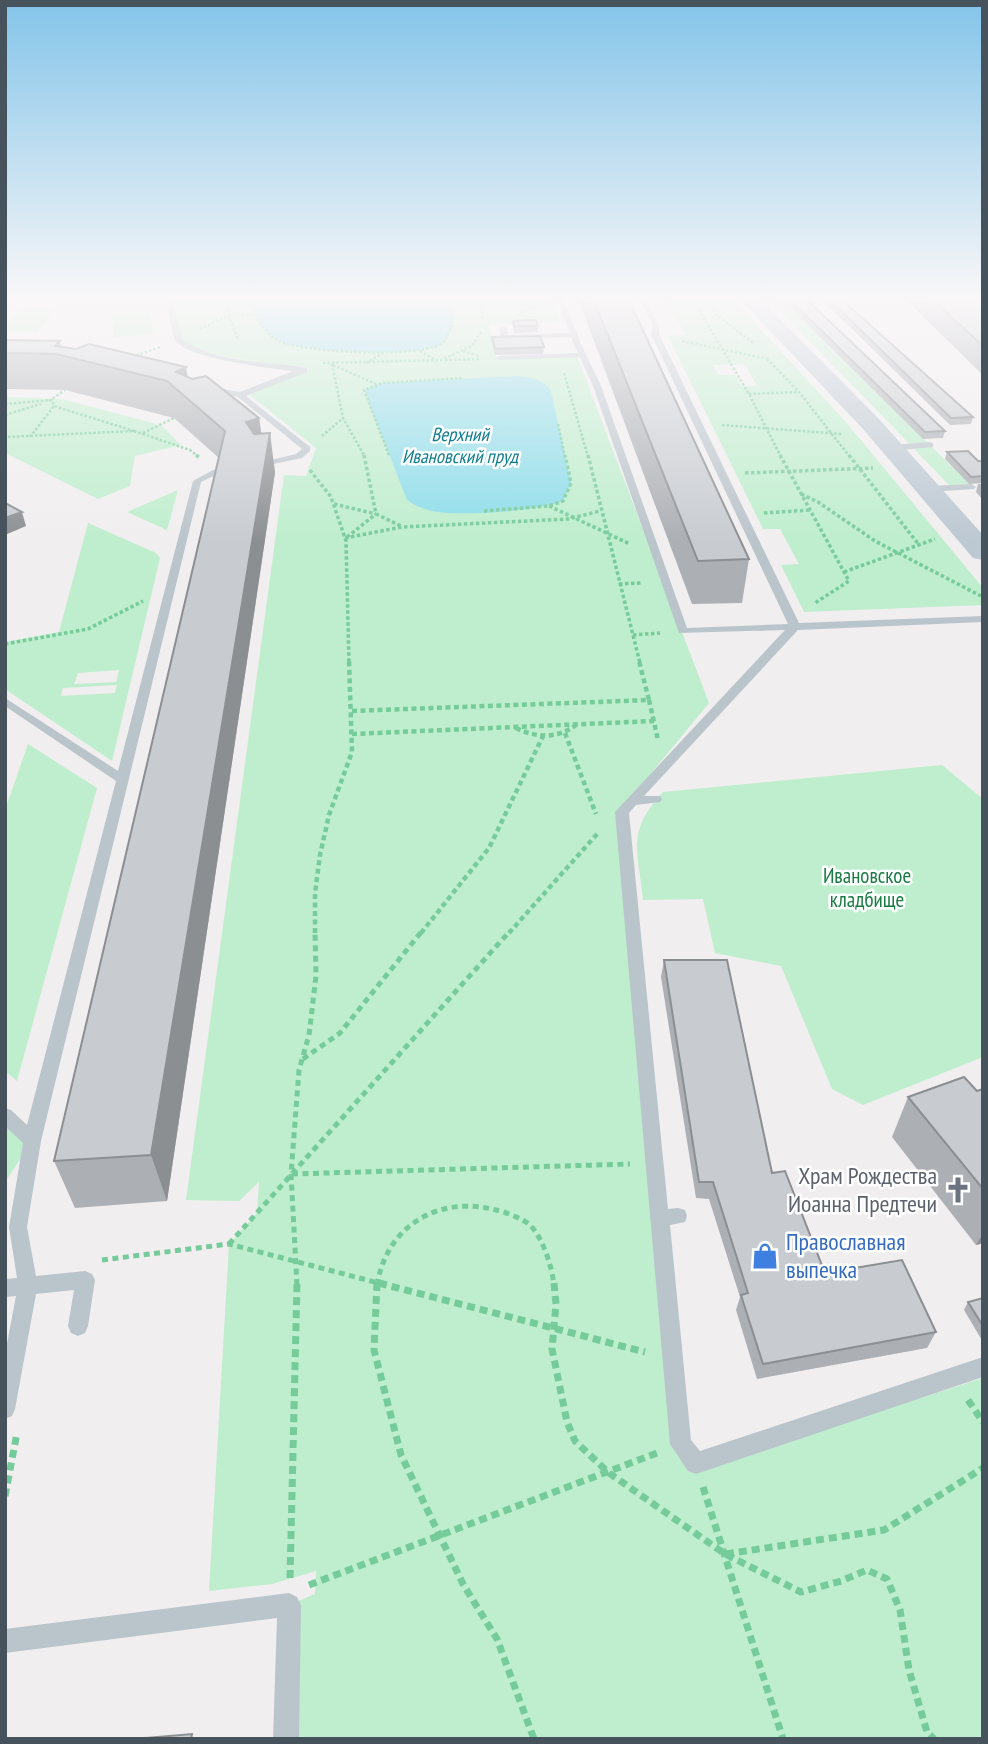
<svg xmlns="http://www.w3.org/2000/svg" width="988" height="1744" font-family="'PT Sans Narrow',sans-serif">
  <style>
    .green { fill: #beeecd; fill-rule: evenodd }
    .water { fill: #8cddea }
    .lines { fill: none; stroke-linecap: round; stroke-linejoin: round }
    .path-far4 { stroke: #76cb9b; stroke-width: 2.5; stroke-dasharray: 2.5 2; stroke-linecap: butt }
    .path-far3 { stroke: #76cb9b; stroke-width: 3.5; stroke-dasharray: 3.5 2.5; stroke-linecap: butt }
    .path-far2 { stroke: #76cb9b; stroke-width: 4.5; stroke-dasharray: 5 3.5; stroke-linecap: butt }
    .path-far1 { stroke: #76cb9b; stroke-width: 5; stroke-dasharray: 6 4.5; stroke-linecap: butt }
    .path { stroke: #76cb9b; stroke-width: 7; stroke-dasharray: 8 5; stroke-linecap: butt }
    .service { fill: #bac4cb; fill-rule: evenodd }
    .secondary { fill: #bcc8d2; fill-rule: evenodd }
    .wall { fill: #acafb4 }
    .shaded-wall { fill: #8c8f92 }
    .building { fill: #c8ccd1; stroke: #8c8f92; stroke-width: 2 }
    .labels { text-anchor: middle; stroke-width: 5; stroke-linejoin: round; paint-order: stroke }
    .far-water-label { font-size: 19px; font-style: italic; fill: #0f7f90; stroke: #fff }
    .park-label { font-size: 21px; fill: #197c43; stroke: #fff }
    .near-worship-label { font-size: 24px; fill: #5b616d; stroke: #fff; text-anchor: end }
    .near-shop-label { font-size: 24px; fill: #366cbe; stroke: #fff; text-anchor: start }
  </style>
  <rect width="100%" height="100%" fill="#f1eeef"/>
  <!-- green -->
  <g class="green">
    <path d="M172 298 553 300 560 322 489 325 496 359 577 356 709 703 620 811 681 1444 725 1461 983 1378V1739H286L289 1605 315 1594 316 1571 272 1584 209 1591 229 1244 257 1213 259 1182 239 1201 186 1200 284 475 306 476 316 448 250 395 309 368C284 366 200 357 185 341 176 332 175 310 172 298Z"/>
    <path d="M665 298H730L737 304 846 422 983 588V605L804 612 781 565 799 564 780 529H763L668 336 686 335ZM744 364 757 386H741L735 375H718L713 365Z"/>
    <path d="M768 298H782L969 484 949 485Z"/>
    <path d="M56 307 37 332H5V326L21 308Z"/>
    <path d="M150 311 153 334 114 337 112 314Z"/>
    <path d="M5 397 62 399 153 423 164 428 181 445 135 456 130 486 98 499 5 453Z"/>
    <path d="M178 490 167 530 127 512Z"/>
    <path d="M88 523 156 553 160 558 112 761 5 689V642L59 632ZM119 670 116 682 74 684 78 673ZM117 685 115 693 61 696 63 688Z"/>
    <path d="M28 744 97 788 17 1081 5 1071V810Z"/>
    <path d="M942 765 983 799V1057L863 1105 832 1089 781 966 715 953 703 899 643 900C638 850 626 832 663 792Z"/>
    <path d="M5 1115 32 1141 5 1182Z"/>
  </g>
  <!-- water -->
  <g class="water">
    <path d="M248 298H449C456 313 455 336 439 346 419 357 299 352 279 341 264 333 255 313 248 298Z"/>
    <path d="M516 376C531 378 543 378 551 391L571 483 563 501C536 511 466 516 437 512 426 510 417 507 407 500L364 390 382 383Z"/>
  </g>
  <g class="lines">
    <!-- path-far4 -->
    <g class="path-far4">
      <path d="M223 298 238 340"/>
      <path d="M248 298C255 313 263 334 279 341 305 353 423 359 444 342L453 324 449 298"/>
      <path d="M480 298 483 320"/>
      <path d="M692 298 749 394 781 457"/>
      <path d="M706 298 717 315 753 343"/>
      <path d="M517 315 538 305"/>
      <path d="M200 329 229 315 255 314"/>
      <path d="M682 341 769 359"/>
      <path d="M420 351 435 360"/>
      <path d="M463 351 479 356"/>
      <path d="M132 357 160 347"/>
      <path d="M767 359 799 392 850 457"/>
      <path d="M445 360 479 359"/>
      <path d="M323 363 441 360 472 346 481 332"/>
      <path d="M366 363 383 353"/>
      <path d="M332 364 343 418 365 457"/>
      <path d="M333 365 376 384"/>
      <path d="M564 373 588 457"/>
      <path d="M749 394 799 392"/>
      <path d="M49 401 65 390"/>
      <path d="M5 404 52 400 54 406 134 431 5 437"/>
      <path d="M5 415 41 404"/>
      <path d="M558 424 565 457"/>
      <path d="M722 425 842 434"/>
      <path d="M134 431 190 450 199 457"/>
      <path d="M143 433 174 418"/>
      <path d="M322 436 343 418"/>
      <path d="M30 437 54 406"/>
      <path d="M389 455 364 390 382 383 462 378"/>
    </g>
    <!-- path-far3 -->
    <g class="path-far3">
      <path d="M196 455 200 458"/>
      <path d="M364 455 376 514 401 526"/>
      <path d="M588 455 640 663"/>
      <path d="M780 455 849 581 815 603"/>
      <path d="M849 455 919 545"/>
      <path d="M310 470 331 497 346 541 349 663"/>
      <path d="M745 473 873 468"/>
      <path d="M801 494 818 502 875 541 981 596"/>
      <path d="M334 504 376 514"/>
      <path d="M549 506 630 544"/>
      <path d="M484 511 549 506 563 501 571 483 565 455"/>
      <path d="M764 513 810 510"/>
      <path d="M347 537 376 514"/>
      <path d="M345 538 402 527 568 519 600 511"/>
      <path d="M844 572 935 539"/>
      <path d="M619 584 642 583"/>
      <path d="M633 635 660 633"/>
      <path d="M5 644 88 629 143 601"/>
    </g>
    <!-- path-far2 -->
    <g class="path-far2">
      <path d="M649 700 658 740"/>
      <path d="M352 711 649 700 639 661"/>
      <path d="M516 728C536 738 557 739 576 725"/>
      <path d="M565 733 596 814"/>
      <path d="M352 734 654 721"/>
      <path d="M315 933V893L320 855 329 815 352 752 349 661"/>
      <path d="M421 933 489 848 543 736"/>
      <path d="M509 933 598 833"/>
    </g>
    <!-- path-far1 -->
    <g class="path-far1">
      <path d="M303 1059 340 1033 422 931"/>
      <path d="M292 1174 630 1164"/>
      <path d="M229 1244 510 931"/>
      <path d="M102 1260 229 1244 386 1285"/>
      <path d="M297 1285 291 1174 299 1070 309 1035 316 976 315 931"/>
      <path d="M377 1285C387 1225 439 1195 496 1210 506 1212 523 1219 530 1225 543 1238 552 1267 554 1285"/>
    </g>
    <!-- path -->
    <g class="path">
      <path d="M377 1283 374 1350 401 1455 463 1584 497 1639 534 1739"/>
      <path d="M379 1283 645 1352"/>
      <path d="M554 1283 556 1304 552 1349 567 1422 575 1441 609 1473 725 1554 801 1592 841 1581 867 1570 887 1579 900 1610 909 1670 927 1732 934 1739"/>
      <path d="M968 1400 983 1422"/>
      <path d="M703 1487 783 1739"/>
      <path d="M5 1496 17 1433"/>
      <path d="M726 1554 884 1530 983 1468"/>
      <path d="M290 1578 297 1283"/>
      <path d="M309 1585 657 1453"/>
    </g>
    <!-- service -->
    <g class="service">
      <path d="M166 298H172L182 339C217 364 267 361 307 368V372L246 396 310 447V451L302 458 254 468V464L296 454 302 449 238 397 203 388 207 386 240 392 293 371C270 368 189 359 176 341 171 333 168 308 166 298Z"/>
      <path d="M552 298H561L564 301 582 346 601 386 687 628 788 624 651 334 653 325 639 298H645L659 325V334L799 623 983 616V622L798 630 644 796H660L662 799 660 802 636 805 629 813 668 1209 678 1208 685 1210 687 1216 685 1222 670 1225 691 1440 700 1451 983 1357V1377L696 1474 688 1471 670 1444 615 812 785 630 679 633 593 386 580 357 499 360 495 358 499 356 578 353 571 337 505 339 501 337 499 328 503 326 507 328 508 335 570 333 558 302Z"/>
      <path d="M930 442 933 443V447L891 451 887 448 891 445Z"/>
      <path d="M231 467 234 468V472L218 474 201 482 41 1141 27 1227 36 1276 85 1271 92 1274 95 1280 88 1326 85 1333 78 1336 71 1333 68 1326 74 1290 36 1294 15 1409 12 1416 5 1419V1354L16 1296 5 1297V1279L17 1278 9 1227 23 1143 5 1126V1108L11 1110 27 1125 116 781 5 706V698L118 771 193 481 213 470Z"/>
      <path d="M971 484 976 487 974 489 928 492 923 489 928 486Z"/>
      <path d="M289 1593 297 1597 301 1605 299 1739H273L277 1618 5 1653V1629Z"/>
    </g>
    <!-- secondary -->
    <path class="secondary" d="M739 298H759L879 419 983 535V560L973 558 863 429Z"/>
  </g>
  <!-- wall -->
  <g class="wall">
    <path d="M578 298H628L749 559 742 603 692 604Z"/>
    <path d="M781 298H805L945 431 943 438 923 439Z"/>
    <path d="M818 298H840L973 417 971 424 950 425 839 316Z"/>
    <path d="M904 298H981L983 300V375Z"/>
    <path d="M513 321 538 326V332L514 333Z"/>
    <path d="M492 337 544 347 543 354 495 355 492 343Z"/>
    <path d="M5 340 60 341 62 347 187 377 259 418 261 433 275 472 167 1201 75 1208 54 1161 219 458 174 418 65 390 5 389Z"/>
    <path d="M947 452 978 461H983V483L969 484 945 459Z"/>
    <path d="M978 484H983V500L976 492Z"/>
    <path d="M664 960 825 1273 936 1332 927 1348 757 1379 736 1310 740 1297 709 1199 696 1198 661 977Z"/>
    <path d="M983 1089V1243L976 1245 892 1137 908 1097 977 1091Z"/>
    <path d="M983 1298V1342L964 1310 968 1302Z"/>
  </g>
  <!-- shaded-wall -->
  <g class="shaded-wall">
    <path d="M186 367 192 402 176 372Z"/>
    <path d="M259 418 265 457 246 422Z"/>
    <path d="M270 433 275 472 167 1201 151 1155Z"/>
    <path d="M22 512 26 526 5 535V518Z"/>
    <path d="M983 1233V1243L976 1245Z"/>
  </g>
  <!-- building -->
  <g class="building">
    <path d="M593 298H628L749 559 698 561Z"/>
    <path d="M788 298H805L945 431 925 432Z"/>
    <path d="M826 298H840L973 417 951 418 840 310Z"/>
    <path d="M931 298H981L983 300V346Z"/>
    <path d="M536 320 538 326H514L513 321Z"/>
    <path d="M540 336 544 347 495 349 492 337Z"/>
    <path d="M5 340 60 341 55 346 76 349 89 344 186 367 176 372 192 379 206 376 259 418 246 422 254 434 270 433 151 1155 54 1161 225 431 167 381 56 354 5 353Z"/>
    <path d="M968 451 978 461H983V476L971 477 947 452Z"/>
    <path d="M5 503 22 512 5 518Z"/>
    <path d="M664 960H727L772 1173 785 1171 825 1273 902 1260 936 1332 763 1364 741 1295 748 1293 713 1182H699Z"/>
    <path d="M964 1077 977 1091 983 1089V1189L908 1097Z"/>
    <path d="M983 1298V1326L968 1302Z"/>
    <path d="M192 1734 191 1739H134Z"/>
  </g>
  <!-- sky -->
  <linearGradient id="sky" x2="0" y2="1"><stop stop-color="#83c4e9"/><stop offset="0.55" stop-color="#f9f7f8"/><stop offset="1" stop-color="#f9f7f8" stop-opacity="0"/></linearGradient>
  <rect width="988" height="542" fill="url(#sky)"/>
  <!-- icons -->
  <defs>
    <g id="church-bare" transform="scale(2.1)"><path d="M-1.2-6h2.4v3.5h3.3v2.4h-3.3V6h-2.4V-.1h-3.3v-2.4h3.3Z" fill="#6b7280" stroke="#fff" stroke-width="2.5" paint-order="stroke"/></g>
    <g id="shop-bare" transform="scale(2.1)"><path d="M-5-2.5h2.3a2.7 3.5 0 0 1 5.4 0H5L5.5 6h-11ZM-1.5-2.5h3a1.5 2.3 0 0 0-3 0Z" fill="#3f7fe0" stroke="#fff" stroke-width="2.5" paint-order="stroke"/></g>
  </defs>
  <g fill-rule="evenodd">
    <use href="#church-bare" x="958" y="1190"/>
    <use href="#shop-bare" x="765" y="1256"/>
  </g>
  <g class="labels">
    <!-- far-water labels -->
    <g class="far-water-label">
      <text x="460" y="441">Верхний<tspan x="460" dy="22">Ивановский пруд</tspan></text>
    </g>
    <!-- park labels -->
    <g class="park-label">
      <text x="867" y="883">Ивановское<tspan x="867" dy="24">кладбище</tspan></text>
    </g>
    <!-- near-worship labels -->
    <g class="near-worship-label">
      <text x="937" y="1184">Храм Рождества<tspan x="937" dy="28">Иоанна Предтечи</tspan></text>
    </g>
    <!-- near-shop labels -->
    <g class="near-shop-label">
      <text x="786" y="1250">Православная<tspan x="786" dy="28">выпечка</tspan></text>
    </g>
  </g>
  <!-- border -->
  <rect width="988" height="1744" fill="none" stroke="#47535c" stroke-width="14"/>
</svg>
